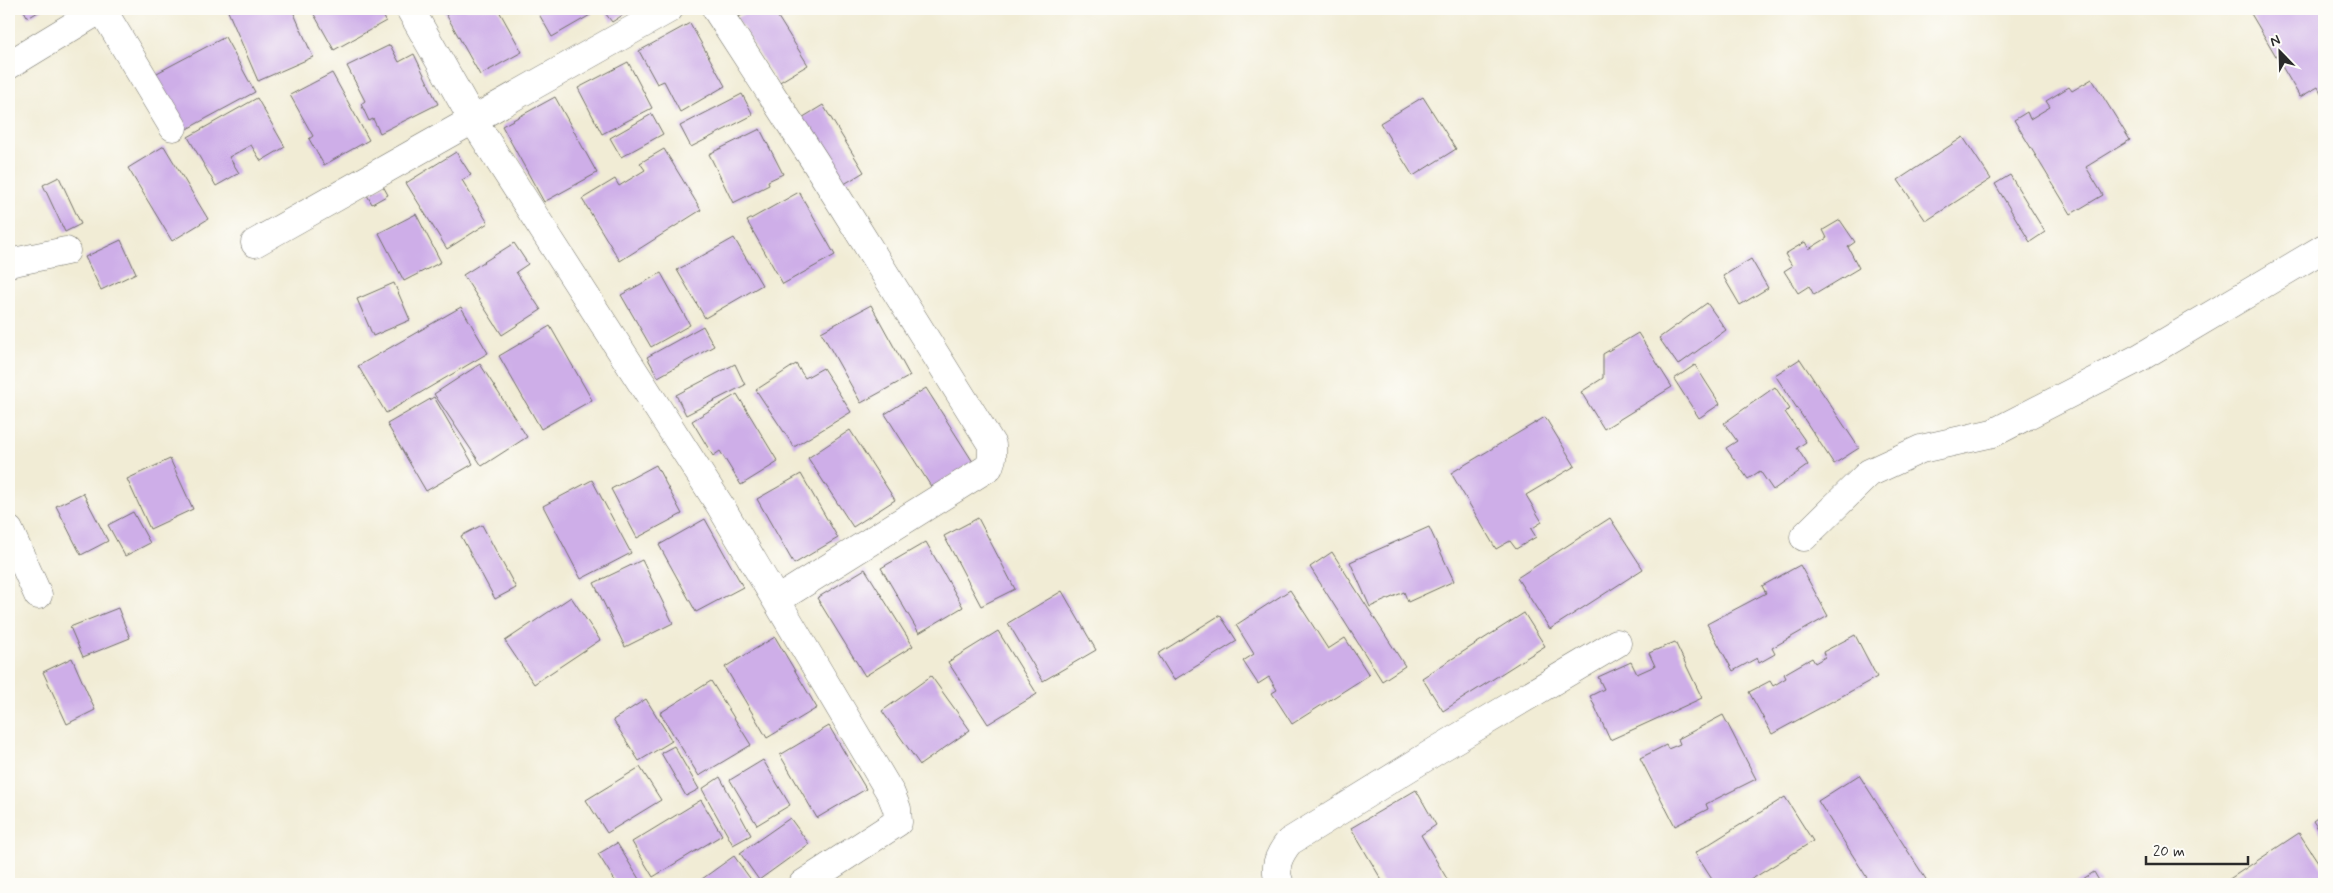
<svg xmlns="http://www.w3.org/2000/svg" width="2333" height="893" font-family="Mynerve,sans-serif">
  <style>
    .building { fill: #ceaee8 }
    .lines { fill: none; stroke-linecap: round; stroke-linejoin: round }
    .minor-casing { stroke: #706f66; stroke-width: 29 }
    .minor { stroke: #fff; stroke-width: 28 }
  </style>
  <rect width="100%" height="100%" fill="#fdfcf7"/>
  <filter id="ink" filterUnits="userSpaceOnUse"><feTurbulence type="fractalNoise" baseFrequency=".02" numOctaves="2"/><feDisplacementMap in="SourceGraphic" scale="10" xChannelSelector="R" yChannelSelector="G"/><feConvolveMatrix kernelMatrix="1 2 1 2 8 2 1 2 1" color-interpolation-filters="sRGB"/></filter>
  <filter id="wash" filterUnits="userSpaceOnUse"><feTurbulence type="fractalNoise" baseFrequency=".0096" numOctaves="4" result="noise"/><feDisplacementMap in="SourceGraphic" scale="20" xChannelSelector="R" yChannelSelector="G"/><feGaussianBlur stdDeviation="1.12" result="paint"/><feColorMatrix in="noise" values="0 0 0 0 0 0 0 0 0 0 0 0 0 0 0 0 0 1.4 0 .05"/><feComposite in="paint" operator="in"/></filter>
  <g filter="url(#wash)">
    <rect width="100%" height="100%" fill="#f1ecd5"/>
    <g id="blocks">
      <!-- building -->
      <g class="building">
        <path d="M23 9H43L28 18Z"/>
        <path d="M227 9H292L313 57 258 81Z"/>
        <path d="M311 9H380L386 21 334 50Z"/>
        <path d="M443 9H498L522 52 480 75Z"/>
        <path d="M536 9H589L592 14 552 37Z"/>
        <path d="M602 9H632L612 22Z"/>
        <path d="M752 9H773L808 65 778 83 737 18Z"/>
        <path d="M2256 9H2324V91L2321 93 2318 87 2300 97 2250 12Z"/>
        <path d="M690 23 725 86 680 112 664 81 657 84 639 51Z"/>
        <path d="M225 37 255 92 185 130 155 74Z"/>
        <path d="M390 45 399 62 414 54 438 104 380 133 373 119 369 121 361 104 365 101 347 66Z"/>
        <path d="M628 62 652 108 602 134 578 88Z"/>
        <path d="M332 73 369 140 324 165 309 139 313 136 290 95Z"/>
        <path d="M2092 79 2130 140 2086 167 2103 195 2071 214 2014 120 2027 112 2030 119 2050 107 2046 101 2069 87 2072 91Z"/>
        <path d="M742 94 753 115 691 147 680 126Z"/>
        <path d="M555 97 597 173 544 202 502 126Z"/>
        <path d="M1423 97 1456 149 1413 176 1380 123Z"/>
        <path d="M257 98 285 147 261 161 251 145 229 157 239 173 216 186 188 137Z"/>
        <path d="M823 105 864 172 841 186 800 119Z"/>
        <path d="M652 114 663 134 621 157 610 138Z"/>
        <path d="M760 129 783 174 768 181 769 185 733 203 709 154Z"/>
        <path d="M1963 137 1991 179 1926 221 1898 180Z"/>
        <path d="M164 146 208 219 172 241 128 168Z"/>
        <path d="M664 149 701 210 620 261 582 199 615 179 619 186 645 170 640 163Z"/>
        <path d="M456 152 471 175 462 180 488 223 447 249 406 183Z"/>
        <path d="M2010 175 2045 232 2030 242 1995 184Z"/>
        <path d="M59 177 81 224 65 232 43 185Z"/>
        <path d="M383 186 388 195 372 204 367 195Z"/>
        <path d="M799 192 835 255 783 284 747 221Z"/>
        <path d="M416 214 441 262 404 281 379 233Z"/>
        <path d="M1840 220 1855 242 1848 247 1859 268 1814 295 1809 286 1798 293 1784 271 1792 266 1785 254 1805 242 1809 249 1827 238 1823 230Z"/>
        <path d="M734 238 762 285 705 318 677 270Z"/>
        <path d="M121 240 136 273 101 290 85 257Z"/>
        <path d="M514 243 528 264 516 272 541 310 502 335 463 275Z"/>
        <path d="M1751 259 1768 288 1740 305 1723 276Z"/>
        <path d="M661 273 690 325 651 347 621 295Z"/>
        <path d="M394 283 410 320 373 336 357 299Z"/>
        <path d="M1707 303 1726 330 1678 365 1659 338Z"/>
        <path d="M871 305 910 376 861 403 821 332Z"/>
        <path d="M461 307 488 353 386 413 358 366Z"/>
        <path d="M550 326 592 400 541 429 499 356Z"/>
        <path d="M703 326 714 346 658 377 647 357Z"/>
        <path d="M1638 333 1672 387 1604 429 1581 392 1603 378V354Z"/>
        <path d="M1800 359 1859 448 1834 464 1775 375Z"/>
        <path d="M480 364 527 437 482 466 434 394Z"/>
        <path d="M735 364 745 385 686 415 676 395Z"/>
        <path d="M796 364 805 378 823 368 851 412 794 447 756 390Z"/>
        <path d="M1695 365 1720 404 1699 418 1674 379Z"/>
        <path d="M1775 387 1790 409 1785 412 1806 442 1797 448 1808 465 1773 490 1760 471 1748 479 1726 448 1737 441 1724 423Z"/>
        <path d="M926 388 973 462 932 488 885 414Z"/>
        <path d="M737 394 778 462 741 485 720 451 713 456 692 421Z"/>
        <path d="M434 397 473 464 426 491 387 424Z"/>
        <path d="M1545 417 1575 466 1526 495 1542 522 1531 529 1536 537 1516 549 1510 541 1496 549 1451 473Z"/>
        <path d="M850 430 895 500 853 527 808 458Z"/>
        <path d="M170 459 193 509 150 529 127 479Z"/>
        <path d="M656 465 682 514 637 538 611 489Z"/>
        <path d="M801 474 838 538 794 564 757 499Z"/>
        <path d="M592 480 631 553 581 579 543 506Z"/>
        <path d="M83 493 108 541 81 555 56 506Z"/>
        <path d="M133 512 150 543 125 556 108 525Z"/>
        <path d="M978 518 1015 589 981 606 944 536Z"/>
        <path d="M1610 518 1643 569 1550 629 1517 578Z"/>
        <path d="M705 519 743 587 696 612 659 545Z"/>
        <path d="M482 525 516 588 495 599 461 536Z"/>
        <path d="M1429 527 1454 581 1408 602 1404 592 1370 607 1350 562Z"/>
        <path d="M926 542 963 607 919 633 881 568Z"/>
        <path d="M1332 552 1405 666 1382 681 1310 567Z"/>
        <path d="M642 560 673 623 625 647 594 583Z"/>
        <path d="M1800 565 1828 616 1772 648 1775 654 1759 663 1757 658 1733 671 1707 624 1766 593 1762 586Z"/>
        <path d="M865 569 913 646 865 676 817 598Z"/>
        <path d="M1290 590 1328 649 1345 638 1369 675 1292 724 1272 693 1277 690 1269 677 1258 684 1243 661 1254 654 1236 625Z"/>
        <path d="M1062 591 1096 650 1043 681 1008 623Z"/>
        <path d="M571 597 600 640 534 684 505 641Z"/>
        <path d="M118 608 130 638 83 657 70 627Z"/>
        <path d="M1524 613 1545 646 1443 711 1422 678Z"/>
        <path d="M1220 615 1237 641 1174 680 1158 654Z"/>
        <path d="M998 631 1037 694 988 724 948 662Z"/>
        <path d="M1855 635 1877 677 1772 734 1749 692 1770 681 1773 686 1786 678 1784 674 1812 658 1815 663 1825 657 1823 652Z"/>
        <path d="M775 637 817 708 767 738 725 667Z"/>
        <path d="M1675 642 1702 698 1610 740 1590 696 1604 689 1598 677 1631 662 1637 674 1655 666 1649 653Z"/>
        <path d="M72 658 95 710 67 724 43 672Z"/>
        <path d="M931 676 970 730 920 765 882 711Z"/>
        <path d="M711 681 751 745 699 776 660 713Z"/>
        <path d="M646 699 672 741 639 761 613 720Z"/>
        <path d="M1723 715 1756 779 1706 804 1708 809 1675 826 1640 758 1666 745 1668 749 1680 744 1678 739Z"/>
        <path d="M829 726 866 789 817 818 780 755Z"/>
        <path d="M674 746 699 789 686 796 661 753Z"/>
        <path d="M763 760 790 805 757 825 730 780Z"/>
        <path d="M640 767 661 800 607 833 586 800Z"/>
        <path d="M1859 775 1929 884H1871L1818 801Z"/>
        <path d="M720 777 751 835 733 845 702 789Z"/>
        <path d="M1416 790 1436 825 1421 835 1450 884H1384L1351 828Z"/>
        <path d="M1785 797 1813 841 1744 884H1715L1695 853Z"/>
        <path d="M701 800 722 835 653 877 632 842Z"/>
        <path d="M2324 813V838L2313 821Z"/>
        <path d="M790 818 809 844 759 880 740 853Z"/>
        <path d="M2299 833 2324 871V883L2222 884Z"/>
        <path d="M617 843 642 884H617L598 854Z"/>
        <path d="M734 856 752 881 748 884H695Z"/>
        <path d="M2094 872 2101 884H2075Z"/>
      </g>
    </g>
  </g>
  <g filter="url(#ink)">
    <use href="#blocks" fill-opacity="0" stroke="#706f66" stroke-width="1"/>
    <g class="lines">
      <!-- minor casing -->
      <g class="minor-casing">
        <g id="minor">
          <path d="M102 9 173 127"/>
          <path d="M410 9 473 120 721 507 891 794 897 809 898 822 803 884"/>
          <path d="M716 9 814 160 992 445V458L989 467 777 600"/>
          <path d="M9 65 101 9"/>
          <path d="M255 243 669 9"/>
          <path d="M9 263 66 251"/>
          <path d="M9 530 38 595"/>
          <path d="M1804 537 1869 473 1921 449 1993 433 2139 358 2324 248"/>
          <path d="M1280 884C1273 868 1278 856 1289 842L1439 749 1617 643"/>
        </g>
      </g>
      <!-- minor -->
      <use href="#minor" class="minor"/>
    </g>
  </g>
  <!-- margin -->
  <rect width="2333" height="893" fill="none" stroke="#fdfcf7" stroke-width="30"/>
  <!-- north arrow -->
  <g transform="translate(2280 52) rotate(337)" stroke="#fdfcf7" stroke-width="4" paint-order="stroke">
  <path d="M0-4L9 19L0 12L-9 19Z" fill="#2b2b2b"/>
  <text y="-8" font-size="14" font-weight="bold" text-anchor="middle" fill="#2b2b2b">N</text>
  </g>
  <!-- scale -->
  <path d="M2146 856v8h102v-8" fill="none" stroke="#2b2b2b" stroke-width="2.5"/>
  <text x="2153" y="856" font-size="15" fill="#2b2b2b" stroke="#fdfcf7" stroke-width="4" paint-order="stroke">20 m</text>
</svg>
